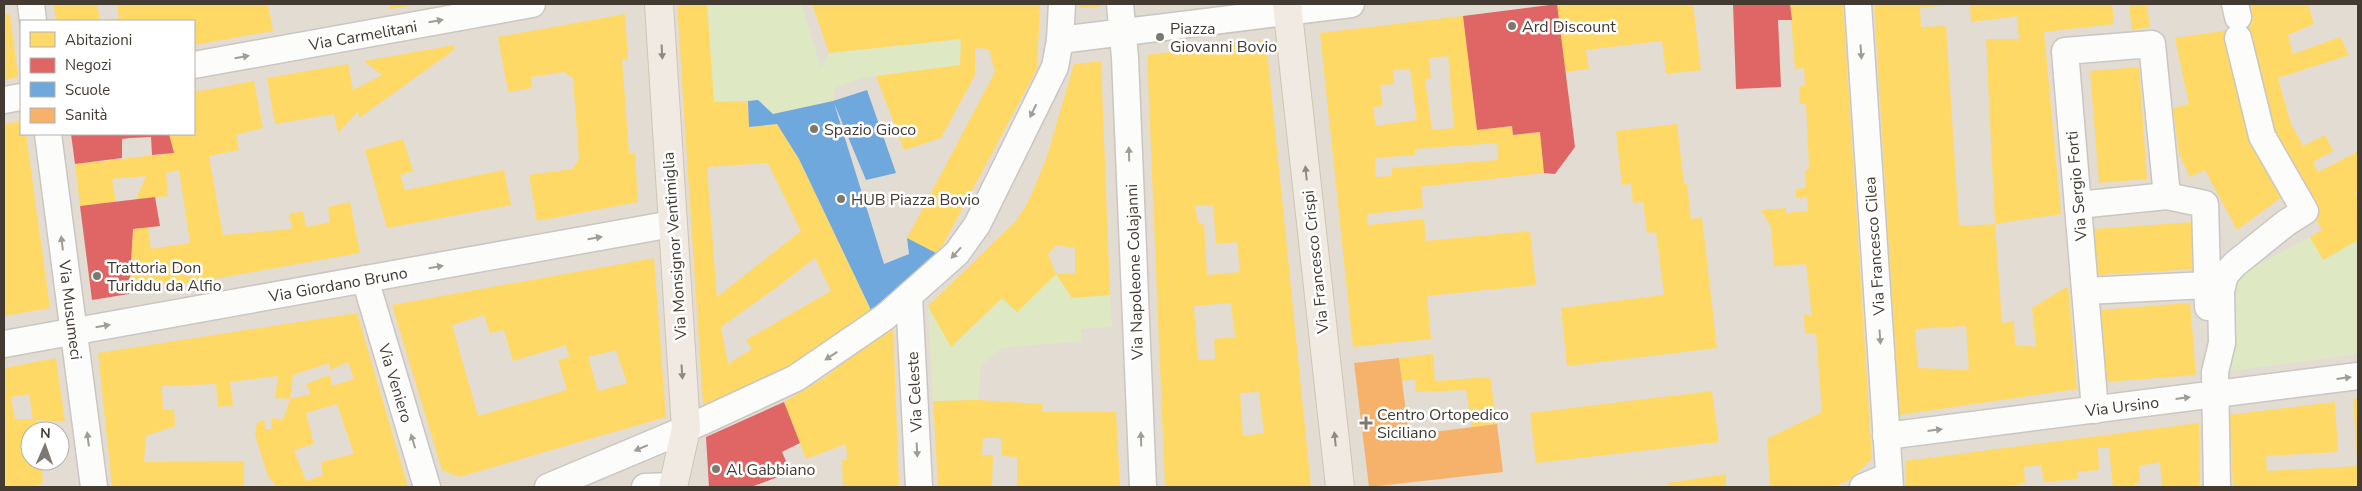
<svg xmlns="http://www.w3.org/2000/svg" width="2362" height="491" font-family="'Nunito Sans',sans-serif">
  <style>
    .residential { fill: #e3dcd3; fill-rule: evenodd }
    .green { fill: #dee9c4 }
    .homes { fill: #ffd966; fill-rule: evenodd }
    .shops { fill: #e06666 }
    .schools { fill: #6fa8dc }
    .health { fill: #f6b26b }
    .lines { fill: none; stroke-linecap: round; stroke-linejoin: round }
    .minor-casing { stroke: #cac6c2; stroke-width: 29 }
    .major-casing { stroke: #d1c5b2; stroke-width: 30 }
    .minor { stroke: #fcfcfb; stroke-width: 26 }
    .major { stroke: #f0eae2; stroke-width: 28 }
    .oneway { fill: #a09c96 }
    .oneway2 { fill: #918a81 }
    .poi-dot { fill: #7f7871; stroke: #fff; stroke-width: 2 }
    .labels { text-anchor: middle; stroke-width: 5; stroke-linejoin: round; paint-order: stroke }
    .poi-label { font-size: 16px; fill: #433b32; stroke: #fff; text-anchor: start }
    .street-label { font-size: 16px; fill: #433b32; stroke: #fff }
  </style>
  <rect width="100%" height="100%" fill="#eeeae6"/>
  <!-- residential -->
  <path class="residential" d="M4 4H2358V487H4ZM21 21H194V134H21ZM30 431H60V461H30Z"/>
  <!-- green -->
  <g class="green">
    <path d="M707 4H801L821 68 829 53 961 39 960 65 861 78 835 88 833 101 773 114 758 100 714 102Z"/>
    <path d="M2310 237 2324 260 2358 240V354L2231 371 2229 300 2231 289 2243 273Z"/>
    <path d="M1056 274 1072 298 1110 295 1112 327 1081 329V341L1002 348 981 365 978 400 933 401 928 306 951 346 1002 298 1017 311Z"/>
  </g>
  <!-- homes -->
  <g class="homes">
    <path d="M74 4H97L100 21H56L54 6Z"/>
    <path d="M117 4H268L273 31 194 45V21H107L119 18Z"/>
    <path d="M389 4H416V5L390 9Z"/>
    <path d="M677 4H707L714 102 748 101 749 127 777 124 799 159 871 310 826 345 768 378 730 398 703 404ZM768 163 801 231 717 297 707 167ZM815 258 831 291 746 340 752 349 728 364 721 327 777 287Z"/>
    <path d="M812 4H1040L1037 69 938 254 907 238 995 72 989 49 975 48V75L941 138 904 150 876 76 960 65 961 39 829 53Z"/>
    <path d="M1076 4H1103L1099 7 1081 8Z"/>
    <path d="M1557 4H1693L1701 70 1666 74 1662 41 1586 50 1589 69 1565 72Z"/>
    <path d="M1790 4H1843L1872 459 1849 480 1834 487H1770L1767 439 1822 412 1816 334 1805 333 1804 314 1812 316 1806 264 1774 266 1771 227 1761 210 1786 208V213L1808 211 1807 197 1796 198V189L1806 188 1805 171 1809 168 1806 104H1800L1799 86 1805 85 1804 68 1795 69Z"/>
    <path d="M1874 4H1960L1920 8 1921 27 1946 26 1959 226 1995 224 2002 323 2014 321 2015 345 2036 347 2032 308 2068 286 2077 389 1899 415ZM1966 326 1969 370 1918 368 1915 329Z"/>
    <path d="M1970 4H2112L2114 24 2044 32 2061 214 1995 224 1986 39H2019L2017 16 1971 22Z"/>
    <path d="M2129 4H2154L2147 6 2150 27 2132 30Z"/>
    <path d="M2250 4H2294L2295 6 2308 4 2314 24 2288 35 2293 54 2340 37 2349 55 2278 78 2291 124 2303 146 2325 135 2333 151 2313 162 2318 172 2357 152 2358 155V190L2355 192 2358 198V240L2323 260 2310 237 2322 230 2268 136 2243 23 2253 20Z"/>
    <path d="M10 14 18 77 4 80V15Z"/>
    <path d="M625 14 628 60 622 59 629 153H635L638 202 537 221 529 175 572 169 579 159 573 78 564 72 531 77 532 88 508 92 498 37Z"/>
    <path d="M1463 16 1477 130 1512 126 1513 135 1540 132 1544 173 1421 187 1423 208 1367 214 1368 225 1424 219 1426 241 1530 231 1536 285 1427 296 1431 339 1353 347 1320 33ZM1448 56 1454 128 1432 130 1425 79 1431 78 1429 58ZM1410 69 1417 120 1376 126 1373 107 1383 106 1380 85 1394 84 1393 70ZM1497 143 1498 160 1392 168V176L1376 177 1375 158 1415 155V149Z"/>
    <path d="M2230 30 2287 193 2237 230 2205 170 2190 177 2179 154 2173 108 2189 104 2175 38Z"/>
    <path d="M1266 40 1311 487H1165L1147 55ZM1213 205 1216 244 1237 242 1240 272 1207 275 1204 225 1198 222 1195 206ZM1231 303 1235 337 1214 339 1215 359 1198 360 1194 306ZM1259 392 1264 433 1243 436 1240 393Z"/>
    <path d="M455 45 454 50 359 118 358 111 338 133 334 114 275 124 267 78 348 64 353 90 382 75 364 61Z"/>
    <path d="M1101 61 1110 295 1072 298 1056 274 1075 273V248L1056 245 1048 254 1056 274 1017 312 1002 298 951 347 928 306 1016 221 1028 202 1046 159 1074 64Z"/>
    <path d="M2139 67 2147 179 2099 183 2090 71Z"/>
    <path d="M254 81 263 128 236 135 239 150 209 156 223 235 292 229 289 214 303 211 306 227 330 222 328 207 350 202 360 253 129 294 133 229 148 227 151 249 190 243 179 170 166 173 168 196 136 199 146 176 112 179 116 202 80 206 75 164 174 153 169 134H194V92Z"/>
    <path d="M21 121V134H26L50 308 4 316V124Z"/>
    <path d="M1677 124 1684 184H1687L1691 219 1702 218 1717 348 1567 366 1561 308 1664 295 1656 232 1647 233 1643 202 1633 203 1631 184 1622 185 1616 131Z"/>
    <path d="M403 139 413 171 400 175 405 190 504 170 511 205 387 228 365 150Z"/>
    <path d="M2194 222 2197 269 2097 275 2094 229Z"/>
    <path d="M654 258 666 417 459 477 442 470 392 305ZM484 315 490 333 504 330 513 361 566 345 569 357 558 360 567 390 478 416 452 325ZM616 350 627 383 598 391 588 357Z"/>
    <path d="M2190 303 2196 375 2106 382 2100 310Z"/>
    <path d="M357 313 408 487H277L268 476 255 435 257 422 264 420 266 429H271L272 418 283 420 290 399 311 394 306 384 330 375 332 386 354 379 348 362 330 370 329 363 293 375 290 399 275 398 278 376 230 382 233 405 218 407 216 384 162 386 163 410 174 409 175 426 146 436 144 462 244 461V487H112L98 353ZM337 404 354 454 321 462 323 475 306 481 294 450 314 444 306 413Z"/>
    <path d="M893 324 899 487H843L842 460 847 459 846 444 806 459 784 402 824 378Z"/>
    <path d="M1433 354 1435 381 1490 377 1497 424 1472 427 1466 390 1416 392 1415 379 1402 381 1399 358Z"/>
    <path d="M56 358 65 422 37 420 39 431H30V461H41L43 482 35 487H4V368ZM29 394 33 419H15L11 397Z"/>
    <path d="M1712 391 1719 442 1536 463 1530 413Z"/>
    <path d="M2358 398V461H2357L2353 399Z"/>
    <path d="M978 400 1043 404 1042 412H1116L1120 487H1017V457L1002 456 1001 438H983L982 455H993L992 487H938L933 401Z"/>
    <path d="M2335 402 2338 452 2266 456 2267 471 2358 466V487H2233L2229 415Z"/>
    <path d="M2199 423 2200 487H2162L2160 462 2139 466 2140 483H2134L2135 487H2113L2109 448H2098L2099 470 2077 472 2078 479 2044 482 2041 465 2024 467 2025 483 2006 487H1906L1905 461Z"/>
    <path d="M1726 474V487H1668V483Z"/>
  </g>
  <!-- shops -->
  <g class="shops">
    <path d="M1557 4 1575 147 1555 174 1544 173 1540 132 1513 135 1512 126 1477 130 1463 16Z"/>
    <path d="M1733 4H1790L1792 20H1778L1781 87 1736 89Z"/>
    <path d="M71 134H169L174 153 152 155 151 137 130 138 122 139V158L75 164Z"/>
    <path d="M155 197 160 226 133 229 129 294 92 300 80 206Z"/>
    <path d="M784 402 800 443 782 452 791 472 751 487H709L706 437Z"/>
  </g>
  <!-- schools -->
  <path class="schools" d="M867 90 896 173 866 180 834 103 884 264 909 254 907 238 938 254 871 310 799 159 777 124 749 127 748 101 758 100 773 114 833 101Z"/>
  <!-- health -->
  <path class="health" d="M1399 358 1409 435 1497 424 1503 472 1369 487 1354 363Z"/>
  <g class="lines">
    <!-- minor casing -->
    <g class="minor-casing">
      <g id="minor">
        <path d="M31 4 33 21"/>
        <path d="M1120 4 1125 58 1143 487"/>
        <path d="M1858 4 1890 487"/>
        <path d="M2235 4 2238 17"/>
        <path d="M1060 40 1351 4"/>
        <path d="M194 65 532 4"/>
        <path d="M4 100 21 97"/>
        <path d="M48 134 94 487"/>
        <path d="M2078 205 2167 196 2205 204 2208 307"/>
        <path d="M365 279 427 487"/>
        <path d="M2085 291 2207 285"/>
        <path d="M909 296 919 487"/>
        <path d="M4 344 672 224"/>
        <path d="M2095 410 2065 51 2152 44 2167 196"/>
        <path d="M1886 436 2358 376"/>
        <path d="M548 487 686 429 796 378 885 317 957 253 977 225 1055 67 1060 40 1062 4"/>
        <path d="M645 487 673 486"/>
        <path d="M1863 487 1889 476"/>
        <path d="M2217 487 2215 372 2222 343 2221 291 2225 275 2235 264 2286 223 2305 211 2262 136 2238 38"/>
      </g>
    </g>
    <!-- major casing -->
    <g class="major-casing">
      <g id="major">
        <path d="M659 4 686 429 673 487"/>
        <path d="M1287 4 1340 487"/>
      </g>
    </g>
    <!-- minor -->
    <use href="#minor" class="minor"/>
    <!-- major -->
    <use href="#major" class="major"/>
  </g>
  <!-- one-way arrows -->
  <defs><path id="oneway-solid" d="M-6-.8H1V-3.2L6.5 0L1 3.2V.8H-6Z" transform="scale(1.25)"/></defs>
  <g class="oneway">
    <use href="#oneway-solid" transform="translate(436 21) rotate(-10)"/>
    <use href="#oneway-solid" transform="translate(1861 52) rotate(86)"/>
    <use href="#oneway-solid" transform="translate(242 57) rotate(-10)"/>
    <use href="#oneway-solid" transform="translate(1033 111) rotate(116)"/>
    <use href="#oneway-solid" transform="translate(1129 154) rotate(-92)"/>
    <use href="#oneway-solid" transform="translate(595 238) rotate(-10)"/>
    <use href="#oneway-solid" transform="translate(62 243) rotate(-97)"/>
    <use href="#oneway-solid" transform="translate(956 253) rotate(132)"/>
    <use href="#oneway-solid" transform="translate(436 267) rotate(-10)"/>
    <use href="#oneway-solid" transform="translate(103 326) rotate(-10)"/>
    <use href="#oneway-solid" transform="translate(1880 337) rotate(86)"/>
    <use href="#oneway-solid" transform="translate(831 356) rotate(147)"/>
    <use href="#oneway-solid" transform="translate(2344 378) rotate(-7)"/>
    <use href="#oneway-solid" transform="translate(2183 398) rotate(-7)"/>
    <use href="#oneway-solid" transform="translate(1935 430) rotate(-7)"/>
    <use href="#oneway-solid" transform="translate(88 439) rotate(-97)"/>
    <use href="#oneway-solid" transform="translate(1141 439) rotate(-92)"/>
    <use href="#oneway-solid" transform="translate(413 441) rotate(-107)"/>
    <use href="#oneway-solid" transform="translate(641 448) rotate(157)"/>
    <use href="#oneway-solid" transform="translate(917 450) rotate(87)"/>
  </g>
  <g class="oneway2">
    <use href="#oneway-solid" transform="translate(662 52) rotate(87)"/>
    <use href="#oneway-solid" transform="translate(1306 173) rotate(-96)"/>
    <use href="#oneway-solid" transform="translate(682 372) rotate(86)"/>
    <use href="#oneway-solid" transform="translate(1335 439) rotate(-96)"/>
  </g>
  <!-- markers -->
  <g class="poi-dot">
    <circle cx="1512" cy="26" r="5"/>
    <circle cx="1160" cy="37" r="5"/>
    <circle cx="814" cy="129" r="5"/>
    <circle cx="841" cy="199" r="5"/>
    <circle cx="97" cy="276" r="5"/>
    <path d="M1363.5 415.5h5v5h5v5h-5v5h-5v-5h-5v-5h5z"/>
    <circle cx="716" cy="469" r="5"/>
  </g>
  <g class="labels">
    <!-- poi labels -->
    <g class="poi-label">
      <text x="1522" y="32">Ard Discount</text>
      <text x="1170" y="34">Piazza<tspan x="1170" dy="18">Giovanni Bovio</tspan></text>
      <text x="824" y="135">Spazio Gioco</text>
      <text x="851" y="205">HUB Piazza Bovio</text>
      <text x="107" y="273">Trattoria Don<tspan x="107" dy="18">Turiddu da Alfio</tspan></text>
      <text x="1377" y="420">Centro Ortopedico<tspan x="1377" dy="18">Siciliano</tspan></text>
      <text x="726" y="475">Al Gabbiano</text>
    </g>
    <!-- street labels -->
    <g class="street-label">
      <text transform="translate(363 35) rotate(-10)" y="6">Via Carmelitani</text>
      <text transform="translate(2076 186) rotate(-95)" y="6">Via Sergio Forti</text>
      <text transform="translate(674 246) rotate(-94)" y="6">Via Monsignor Ventimiglia</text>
      <text transform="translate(1874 246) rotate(-94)" y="6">Via Francesco Cilea</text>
      <text transform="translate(1315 262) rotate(-96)" y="6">Via Francesco Crispi</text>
      <text transform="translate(1134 272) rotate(-92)" y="6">Via Napoleone Colajanni</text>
      <text transform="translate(338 284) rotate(-10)" y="6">Via Giordano Bruno</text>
      <text transform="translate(71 310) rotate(83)" y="6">Via Musumeci</text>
      <text transform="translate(396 383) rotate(73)" y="6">Via Veniero</text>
      <text transform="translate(914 392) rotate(-93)" y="6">Via Celeste</text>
      <text transform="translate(2122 406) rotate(-7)" y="6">Via Ursino</text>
    </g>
  </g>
  <!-- border -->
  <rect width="2362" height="491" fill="none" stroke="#433b32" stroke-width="10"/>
  <!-- legend -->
  <rect x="20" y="20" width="175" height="115" fill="#ffffff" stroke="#b4b1ad"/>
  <rect x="30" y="32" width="25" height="15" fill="#ffd966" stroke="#b4b1ad"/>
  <text x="65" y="45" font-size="15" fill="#433b32">Abitazioni</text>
  <rect x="30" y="58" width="25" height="15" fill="#e06666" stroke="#b4b1ad"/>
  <text x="65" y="70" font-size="15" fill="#433b32">Negozi</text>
  <rect x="30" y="82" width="25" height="15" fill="#6fa8dc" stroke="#b4b1ad"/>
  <text x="65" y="95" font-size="15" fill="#433b32">Scuole</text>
  <rect x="30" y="108" width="25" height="15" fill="#f6b26b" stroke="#b4b1ad"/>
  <text x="65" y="120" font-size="15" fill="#433b32">Sanità</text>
  <!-- north arrow -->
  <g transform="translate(45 446) rotate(2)"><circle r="24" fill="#ffffff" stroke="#b4b1ad"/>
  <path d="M0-4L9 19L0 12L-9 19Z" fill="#7f7871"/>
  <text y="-8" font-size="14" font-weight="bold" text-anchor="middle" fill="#433b32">N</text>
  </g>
</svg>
